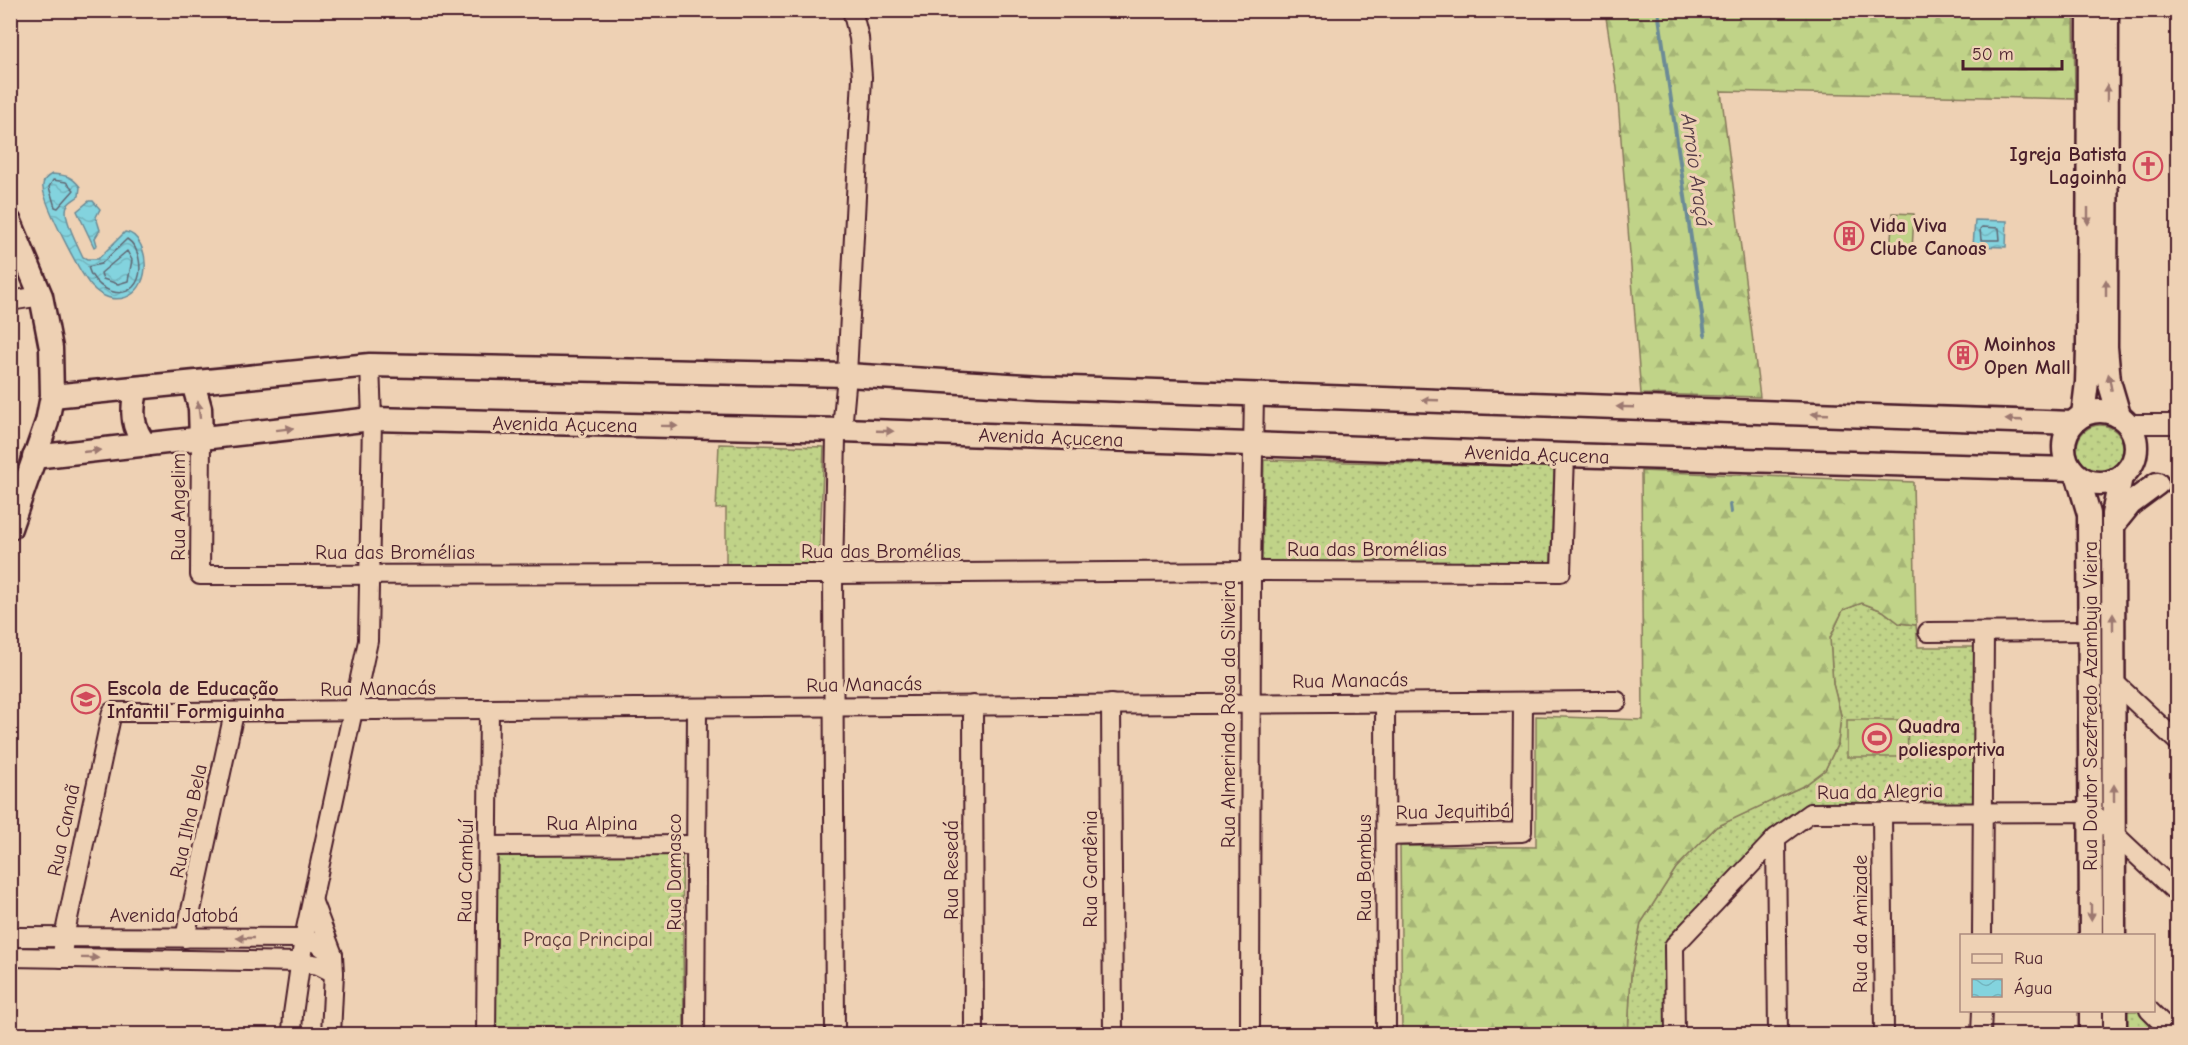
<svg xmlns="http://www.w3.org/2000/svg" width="2188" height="1045" font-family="'Comic Neue',sans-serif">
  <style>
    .grass { fill: url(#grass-dots); stroke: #85795a; stroke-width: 1.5 }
    .forest { fill: url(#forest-firs); stroke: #85795a; stroke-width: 1.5 }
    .garden { fill: #c0d388; stroke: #85795a; stroke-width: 1.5 }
    .water { fill: url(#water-waves); stroke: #6c8b96; stroke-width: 1.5 }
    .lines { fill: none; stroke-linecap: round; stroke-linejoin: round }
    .shore { stroke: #616773; stroke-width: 1.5 }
    .stream { stroke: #6c8b96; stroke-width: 4 }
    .minor-casing { stroke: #4a1f2b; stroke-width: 22 }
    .major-casing { stroke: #4a1f2b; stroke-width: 27 }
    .minor { stroke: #eed1b4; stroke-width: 18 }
    .major { stroke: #eed1b4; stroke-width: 22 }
    .oneway { fill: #9c7870 }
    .labels { text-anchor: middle; stroke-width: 6; stroke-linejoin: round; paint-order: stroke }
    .poi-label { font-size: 20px; font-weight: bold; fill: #4a1f2b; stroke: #eed1b4; text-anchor: start }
    .street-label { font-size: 20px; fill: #4a1f2b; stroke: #eed1b4 }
    .park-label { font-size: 20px; fill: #5c3a39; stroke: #eed1b4 }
    .water-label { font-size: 21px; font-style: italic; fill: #533a46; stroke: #eed1b4 }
  </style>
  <defs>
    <pattern id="grass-dots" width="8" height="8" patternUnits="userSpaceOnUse" patternTransform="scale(1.5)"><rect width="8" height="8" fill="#c0d388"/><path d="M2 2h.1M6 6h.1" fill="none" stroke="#a6b576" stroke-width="1.8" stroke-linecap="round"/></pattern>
    <pattern id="forest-firs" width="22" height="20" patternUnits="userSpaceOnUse" patternTransform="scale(1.5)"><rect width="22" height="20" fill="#c0d388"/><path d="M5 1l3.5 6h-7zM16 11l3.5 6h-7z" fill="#a6b576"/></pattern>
    <pattern id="water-waves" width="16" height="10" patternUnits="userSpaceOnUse" patternTransform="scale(1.5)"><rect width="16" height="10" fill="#83d3de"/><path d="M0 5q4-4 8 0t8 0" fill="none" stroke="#73b5bf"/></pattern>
  </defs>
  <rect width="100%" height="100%" fill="#eed1b4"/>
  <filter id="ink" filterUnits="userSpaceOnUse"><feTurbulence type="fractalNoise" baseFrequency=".0167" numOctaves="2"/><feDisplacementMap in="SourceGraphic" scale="12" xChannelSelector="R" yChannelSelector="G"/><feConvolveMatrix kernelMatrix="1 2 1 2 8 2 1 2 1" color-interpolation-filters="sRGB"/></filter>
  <g filter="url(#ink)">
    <!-- grass -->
    <g class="grass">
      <circle cx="2100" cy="448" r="23"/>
      <path d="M719 444 824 447 819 564 726 566V508L716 509Z"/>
      <path d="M1264 460 1554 467 1551 564 1262 565Z"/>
      <path d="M1862 603 1883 611 1899 623 1916 625 1918 647H1975L1976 803 1802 807 1788 816 1667 938 1668 1034H1628L1631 974 1641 923 1676 868 1716 827 1805 785 1825 770 1838 743 1841 715 1833 684 1830 638 1843 610Z"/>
      <path d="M495 850H682L684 1029 493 1027Z"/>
      <path d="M2121 1011H2141L2166 1034H2122Z"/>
    </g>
    <!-- forest -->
    <g class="forest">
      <path d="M1605 11H2074L2075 99 1721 91 1760 397 1641 394 1617 88Z"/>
      <path d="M1641 471 1913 482 1916 625 1899 623 1883 611 1862 603 1843 610 1830 638 1833 684 1841 715 1838 743 1825 770 1805 785 1716 827 1676 868 1641 923 1631 974 1628 1034H1402L1400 846 1536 847V716L1643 720Z"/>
    </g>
    <!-- garden -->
    <g class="garden">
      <path d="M1893 213 1914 214 1912 251 1890 250Z"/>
      <path d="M1847 720H1907L1908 757H1847Z"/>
    </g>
    <!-- water -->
    <g class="water">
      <path d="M52 174C65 175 72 176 80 187L79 196C75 199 70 201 67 206 62 216 78 246 83 257L87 259H98L125 232C140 233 146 255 145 268 143 299 113 309 92 287 80 274 45 206 43 188 42 181 46 177 52 174Z"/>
      <path d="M89 201H93L100 209 96 217 100 230 95 238 97 245 94 247 77 211Z"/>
      <path d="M1975 220 2007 221 2006 247 1973 246Z"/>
    </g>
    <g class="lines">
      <!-- shore -->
      <g class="shore">
        <path d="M53 180 66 182 74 190 58 208 55 207 49 187Z"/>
        <path d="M1982 227 1999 228 2000 240H1981L1980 229Z"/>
        <path d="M127 239C140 247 145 275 133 287 117 302 92 284 88 267L101 264Z"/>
        <path d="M127 251 132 260 128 281 118 284 103 279 101 273Z"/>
      </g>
      <!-- stream -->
      <g class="stream">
        <path d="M1658 10 1705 335"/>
        <path d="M1730 505 1731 512"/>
      </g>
      <!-- minor casing -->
      <g class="minor-casing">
        <g id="minor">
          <path d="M10 301 41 296"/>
          <path d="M2128 424H2178"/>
          <path d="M201 439 200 575 833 574 1251 571 1561 572 1565 455"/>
          <path d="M1928 632 2089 631"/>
          <path d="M2113 681 2178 742"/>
          <path d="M1385 702 1386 1034"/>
          <path d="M1111 704 1113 1034"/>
          <path d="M973 705 974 1034"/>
          <path d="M1882 813 1884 1034"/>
          <path d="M1386 836 1522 832 1523 702"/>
          <path d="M1776 838 1778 1034"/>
          <path d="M488 846 696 845"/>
          <path d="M312 900 333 955 334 973 331 1034"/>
          <path d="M1982 936 1984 632"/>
          <path d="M10 937 304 938 318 944 333 955"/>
          <path d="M185 938 234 713"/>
          <path d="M10 957 300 962 318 965 334 973"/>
          <path d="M62 958 64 937 112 712C238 713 364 709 490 709 865 708 1241 703 1617 701"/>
          <path d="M2149 1010 2173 1034"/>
          <path d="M292 1034 293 1014 304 938 368 641 372 419 370 365"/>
          <path d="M486 1034 489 709"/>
          <path d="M695 1034 697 709"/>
          <path d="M835 1034 833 574 836 438 842 430 847 375 862 77 859 38 852 10"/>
          <path d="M1250 1034 1251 571 1254 394"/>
          <path d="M1675 1034 1674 946 1776 838 1810 813 2091 812 2178 894"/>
          <path d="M1981 1034 1982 1010"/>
        </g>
      </g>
      <!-- major casing -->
      <g class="major-casing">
        <g id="major">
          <path d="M2107 10 2106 347 2109 381 2119 415"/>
          <path d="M10 222 41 296 51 348 52 396 47 422 10 528"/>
          <path d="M193 383 200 408 201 439"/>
          <path d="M137 388C131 409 131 428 146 445"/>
          <path d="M52 396 370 365 847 375 1042 387 2073 423"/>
          <circle cx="2100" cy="447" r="36"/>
          <path d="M2083 415 2087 382 2088 348 2089 10"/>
          <path d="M34 457 372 419 842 430 1565 455 2070 469"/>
          <path d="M2078 477 2089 514 2091 936"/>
          <path d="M2113 525 2130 504 2157 484"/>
          <path d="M2114 936 2113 514 2121 477"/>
          <path d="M2091 1010V1034"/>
          <path d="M2115 1010V1034"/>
        </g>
      </g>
      <!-- minor -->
      <use href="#minor" class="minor"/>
      <!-- major -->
      <use href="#major" class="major"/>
    </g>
    <!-- one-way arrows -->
    <defs><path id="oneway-solid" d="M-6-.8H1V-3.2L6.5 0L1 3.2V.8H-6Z" transform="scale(1.5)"/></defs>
    <g class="oneway">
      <use href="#oneway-solid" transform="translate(2107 93) rotate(-90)"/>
      <use href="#oneway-solid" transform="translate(2088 216) rotate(90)"/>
      <use href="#oneway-solid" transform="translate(2106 288) rotate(-90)"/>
      <use href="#oneway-solid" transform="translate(2110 382) rotate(-101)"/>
      <use href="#oneway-solid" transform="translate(1430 400) rotate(-178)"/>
      <use href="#oneway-solid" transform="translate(1625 407) rotate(-178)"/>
      <use href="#oneway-solid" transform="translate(199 410) rotate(-97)"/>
      <use href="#oneway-solid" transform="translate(1820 414) rotate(-178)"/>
      <use href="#oneway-solid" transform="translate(2014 420) rotate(-178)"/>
      <use href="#oneway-solid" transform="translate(669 426) rotate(1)"/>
      <use href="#oneway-solid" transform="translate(285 429) rotate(-7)"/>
      <use href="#oneway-solid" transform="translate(885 431) rotate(2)"/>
      <use href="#oneway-solid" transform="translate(92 451) rotate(-6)"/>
      <use href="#oneway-solid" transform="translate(2113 622) rotate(-90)"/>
      <use href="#oneway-solid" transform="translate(2114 793) rotate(-90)"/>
      <use href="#oneway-solid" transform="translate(2091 912) rotate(90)"/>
      <use href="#oneway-solid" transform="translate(245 938) rotate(-180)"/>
      <use href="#oneway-solid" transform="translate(90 958) rotate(1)"/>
    </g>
  </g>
  <!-- icons -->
  <defs>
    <g id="church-ring" transform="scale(1.5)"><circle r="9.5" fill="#eed1b4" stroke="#d1495b" stroke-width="1.5"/><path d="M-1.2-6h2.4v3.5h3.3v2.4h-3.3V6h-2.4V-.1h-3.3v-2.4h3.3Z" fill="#d1495b"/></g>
    <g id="building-ring" transform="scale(1.5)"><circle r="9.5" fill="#eed1b4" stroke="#d1495b" stroke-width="1.5"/><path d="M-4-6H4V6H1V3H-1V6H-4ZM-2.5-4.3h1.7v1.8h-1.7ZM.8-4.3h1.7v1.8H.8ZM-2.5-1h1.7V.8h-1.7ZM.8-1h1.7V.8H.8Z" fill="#d1495b"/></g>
    <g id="school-ring" transform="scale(1.5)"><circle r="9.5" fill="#eed1b4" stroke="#d1495b" stroke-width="1.5"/><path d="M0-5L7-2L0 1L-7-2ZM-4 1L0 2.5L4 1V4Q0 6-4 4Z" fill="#d1495b"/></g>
    <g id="stadium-ring" transform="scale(1.5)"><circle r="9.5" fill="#eed1b4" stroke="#d1495b" stroke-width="1.5"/><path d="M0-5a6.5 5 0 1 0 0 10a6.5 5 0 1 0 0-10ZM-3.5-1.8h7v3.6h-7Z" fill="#d1495b"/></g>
  </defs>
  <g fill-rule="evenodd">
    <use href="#church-ring" x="2148" y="166"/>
    <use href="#building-ring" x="1849" y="236"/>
    <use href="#building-ring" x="1963" y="355"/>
    <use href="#school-ring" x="86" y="699"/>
    <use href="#stadium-ring" x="1877" y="738"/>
  </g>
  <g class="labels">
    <!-- poi labels -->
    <g class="poi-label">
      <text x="2127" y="161" text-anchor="end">Igreja Batista<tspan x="2127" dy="23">Lagoinha</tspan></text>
      <text x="1870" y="232">Vida Viva<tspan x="1870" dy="23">Clube Canoas</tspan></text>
      <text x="1984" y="351">Moinhos<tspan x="1984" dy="23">Open Mall</tspan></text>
      <text x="107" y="695">Escola de Educação<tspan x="107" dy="23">Infantil Formiguinha</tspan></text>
      <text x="1898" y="733">Quadra<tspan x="1898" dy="23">poliesportiva</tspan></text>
    </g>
    <!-- street labels -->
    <g class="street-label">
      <text transform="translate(565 424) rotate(1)" y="7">Avenida Açucena</text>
      <text transform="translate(1051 437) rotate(2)" y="7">Avenida Açucena</text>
      <text transform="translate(1537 454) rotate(2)" y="7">Avenida Açucena</text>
      <text transform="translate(178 507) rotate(-90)" y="7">Rua Angelim</text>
      <text x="1367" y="556">Rua das Bromélias</text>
      <text x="881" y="558">Rua das Bromélias</text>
      <text x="395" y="559">Rua das Bromélias</text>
      <text transform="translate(1350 680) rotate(-1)" y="7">Rua Manacás</text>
      <text transform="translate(864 684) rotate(-1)" y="7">Rua Manacás</text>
      <text transform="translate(378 688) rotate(-1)" y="7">Rua Manacás</text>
      <text transform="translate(2090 706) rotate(-90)" y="7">Rua Doutor Sezefredo Azambuja Vieira</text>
      <text transform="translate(1228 714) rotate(-90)" y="7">Rua Almerindo Rosa da Silveira</text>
      <text transform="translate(1880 791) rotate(-1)" y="7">Rua da Alegria</text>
      <text transform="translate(1453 811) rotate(-1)" y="7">Rua Jequitibá</text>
      <text transform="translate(188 821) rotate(-78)" y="7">Rua Ilha Bela</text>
      <text x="592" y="830">Rua Alpina</text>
      <text transform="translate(63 830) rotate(-78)" y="7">Rua Canaã</text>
      <text transform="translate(1364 868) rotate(-90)" y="7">Rua Bambus</text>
      <text transform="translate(1090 869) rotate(-90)" y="7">Rua Gardênia</text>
      <text transform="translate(951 870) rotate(-90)" y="7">Rua Resedá</text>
      <text transform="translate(465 871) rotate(-89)" y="7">Rua Cambuí</text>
      <text transform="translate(674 872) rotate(-90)" y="7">Rua Damasco</text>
      <text x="174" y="922">Avenida Jatobá</text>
      <text transform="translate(1860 924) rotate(-90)" y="7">Rua da Amizade</text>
    </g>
    <!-- park labels -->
    <g class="park-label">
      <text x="588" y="946">Praça Principal</text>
    </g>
    <!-- water labels -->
    <g class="water-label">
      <text transform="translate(1696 170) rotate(82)" y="7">Arroio Araçá</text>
    </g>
  </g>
  <!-- margin -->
  <rect width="2188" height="1045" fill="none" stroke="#eed1b4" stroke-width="36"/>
  <rect x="18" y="18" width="2152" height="1009" fill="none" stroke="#4a1f2b" stroke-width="2" filter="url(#ink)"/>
  <!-- legend -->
  <rect x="1960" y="934" width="195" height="78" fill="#eed1b4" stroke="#ac8a7d" stroke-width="1.5"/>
  <rect x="1972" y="954" width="30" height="9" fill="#eed1b4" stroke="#ac8a7d" stroke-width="1.5"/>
  <text x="2014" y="964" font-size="18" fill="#4a1f2b">Rua</text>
  <rect x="1972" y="979" width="30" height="18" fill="url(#water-waves)" stroke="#ac8a7d" stroke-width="1.5"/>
  <text x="2014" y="994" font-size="18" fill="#4a1f2b">Água</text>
  <!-- scale -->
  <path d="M1963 60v9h99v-9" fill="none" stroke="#4a1f2b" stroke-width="3"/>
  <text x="1972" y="60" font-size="18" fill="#4a1f2b" stroke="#eed1b4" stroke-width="4.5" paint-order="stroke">50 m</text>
</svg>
